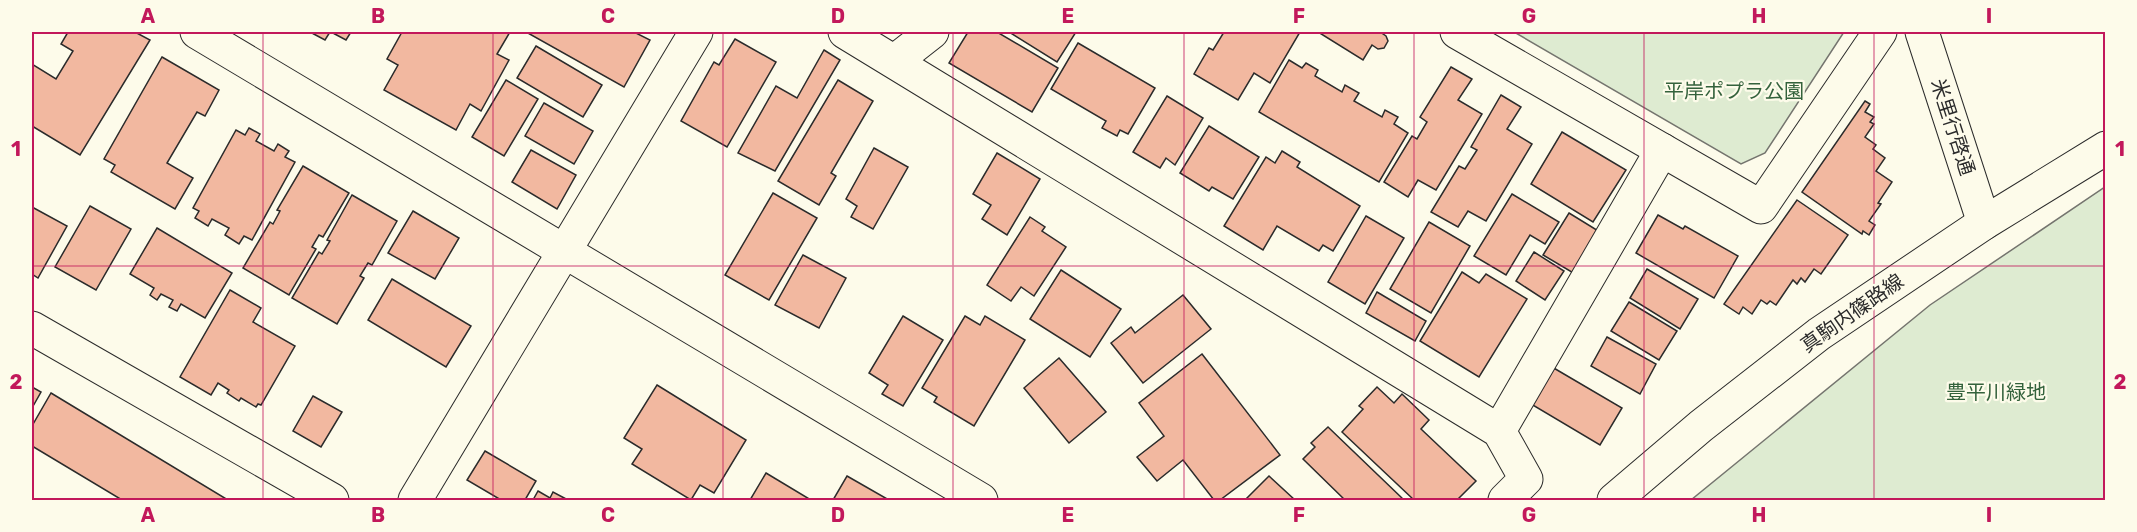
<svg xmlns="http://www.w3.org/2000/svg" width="2137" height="532" font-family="Rubik,'Noto Sans JP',sans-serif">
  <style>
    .green { fill: #deebd1; stroke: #74746e; stroke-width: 1.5 }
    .building { fill: #f2b8a0; stroke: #2b2b2b; stroke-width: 1.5 }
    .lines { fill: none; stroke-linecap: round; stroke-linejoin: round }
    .minor-casing { stroke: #2b2b2b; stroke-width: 35 }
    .tertiary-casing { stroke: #2b2b2b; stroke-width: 35 }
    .primary-casing { stroke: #2b2b2b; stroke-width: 35 }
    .minor { stroke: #fdfbea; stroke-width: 33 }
    .tertiary { stroke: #fdfbea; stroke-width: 33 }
    .primary { stroke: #fdfbea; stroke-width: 33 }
    .grid { fill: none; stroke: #c2185b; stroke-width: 1.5; stroke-opacity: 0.55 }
    .labels { text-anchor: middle; stroke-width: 4.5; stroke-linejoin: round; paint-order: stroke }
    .park-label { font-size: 20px; fill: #34623c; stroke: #fdfbea }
    .street-label { font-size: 20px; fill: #2b2b2b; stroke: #fdfbea }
    .neatline { fill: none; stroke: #c2185b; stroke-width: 2 }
    .grid-label { font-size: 20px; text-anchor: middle; font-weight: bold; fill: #c2185b }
  </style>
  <rect width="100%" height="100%" fill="#fdfbea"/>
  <!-- green -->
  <g class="green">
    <path d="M1514 32H1844L1765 153 1741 164Z"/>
    <path d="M2105 187V500H1691L1930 305Z"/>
  </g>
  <!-- building -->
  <g class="building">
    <path d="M68 32H135L150 40 80 155 32 126V64L56 79 73 51 61 44Z"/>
    <path d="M310 32H330L325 40Z"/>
    <path d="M331 32H351L346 40Z"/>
    <path d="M402 32H510L497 54 509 60 481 111 470 104 456 130 384 90 398 65 387 59Z"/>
    <path d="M526 32H634L650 40 624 87Z"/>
    <path d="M968 32H997L1058 68 1032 112 949 63Z"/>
    <path d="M1009 32H1076L1057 62Z"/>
    <path d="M1224 32H1300L1270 83 1254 73 1238 100 1194 74 1209 48 1213 50Z"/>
    <path d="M1318 32H1380L1386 36 1388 41 1384 48 1378 49 1372 45 1363 60Z"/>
    <path d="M735 39 776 62 727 147 681 121 714 62 719 65Z"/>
    <path d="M1078 43 1155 88 1128 134 1120 130 1117 136 1102 128 1106 121 1051 89Z"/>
    <path d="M536 46 602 85 583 117 517 78Z"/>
    <path d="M824 50 840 60 775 171 738 153 776 86 797 98Z"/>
    <path d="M162 57 219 90 205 116 197 112 167 163 193 178 175 209 111 172 115 165 104 159Z"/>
    <path d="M1289 60 1302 68 1306 63 1318 70 1315 76 1342 92 1345 85 1359 93 1354 101 1382 117 1385 110 1398 117 1394 124 1408 133 1379 182 1259 112Z"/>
    <path d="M1451 67 1472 79 1458 100 1482 114 1436 190 1418 180 1408 197 1384 182 1412 136 1417 139 1427 122 1420 117Z"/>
    <path d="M506 80 538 99 504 156 472 137Z"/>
    <path d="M838 80 873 101 831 173 836 176 819 205 778 181Z"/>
    <path d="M1501 95 1521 107 1507 129 1532 144 1486 221 1468 211 1458 227 1431 212 1459 166 1465 169 1477 150 1471 147Z"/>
    <path d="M1167 96 1203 118 1175 165 1166 158 1160 168 1133 152Z"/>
    <path d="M1865 101 1870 104 1865 112 1874 117 1870 122 1874 124 1865 137 1876 145 1873 149 1885 158 1876 171 1892 182 1878 203 1881 204 1869 221 1875 225 1869 235 1863 231 1862 234 1802 192Z"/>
    <path d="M544 103 593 131 574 164 525 136Z"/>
    <path d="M1209 126 1259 157 1233 199 1212 187 1209 191 1180 173Z"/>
    <path d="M249 128 260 134 256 141 274 151 278 144 289 151 285 157 295 162 252 240 244 236 239 244 225 235 229 228 212 219 208 226 195 218 199 211 193 208 236 130 245 135Z"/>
    <path d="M1562 132 1626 170 1593 222 1531 184Z"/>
    <path d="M874 148 908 167 873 229 851 217 857 206 846 199Z"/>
    <path d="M531 150 576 175 557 209 512 182Z"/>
    <path d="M1282 151 1300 162 1297 167 1360 206 1333 251 1323 245 1319 251 1277 226 1263 250 1224 226 1266 157 1275 163Z"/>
    <path d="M997 153 1040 179 1007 235 982 219 991 205 973 194Z"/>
    <path d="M303 166 349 193 323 237 319 235 312 247 316 249 289 295 243 268 270 222 273 224 280 211 277 210Z"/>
    <path d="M773 193 817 218 769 300 725 275Z"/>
    <path d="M1512 194 1559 222 1545 244 1530 235 1506 275 1474 256Z"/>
    <path d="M352 195 397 221 372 265 368 263 360 276 364 278 337 324 292 298 319 252 322 254 330 241 327 240Z"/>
    <path d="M1797 200 1848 235 1821 274 1814 269 1805 282 1801 278 1797 284 1793 280 1776 305 1770 301 1767 304 1761 300 1752 314 1743 307 1739 314 1724 304Z"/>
    <path d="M90 206 131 229 96 290 55 267Z"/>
    <path d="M32 207 67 226 38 278 32 274Z"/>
    <path d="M413 211 459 238 435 279 388 253Z"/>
    <path d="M1569 213 1600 232 1575 274 1543 255Z"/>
    <path d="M1658 215 1683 229 1685 226 1738 256 1714 298 1636 253Z"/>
    <path d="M1366 216 1404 238 1365 304 1328 282Z"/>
    <path d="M1030 217 1045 227 1042 231 1066 247 1034 296 1021 287 1011 301 987 285Z"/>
    <path d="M1429 222 1470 246 1431 313 1390 289Z"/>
    <path d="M157 228 232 273 205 318 181 304 177 311 169 307 173 300 161 294 157 300 150 295 154 288 130 274Z"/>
    <path d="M1534 252 1564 271 1545 300 1516 281Z"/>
    <path d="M803 255 846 278 819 328 775 305Z"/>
    <path d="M1647 269 1698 299 1680 329 1630 298Z"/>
    <path d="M1061 270 1121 309 1090 357 1030 319Z"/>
    <path d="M1462 272 1479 283 1486 274 1527 299 1479 377 1420 341Z"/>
    <path d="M392 279 471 326 446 367 368 320Z"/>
    <path d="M230 290 261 308 253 322 295 346 261 405 258 404 256 407 241 398 239 401 227 393 229 390 218 383 211 395 180 377Z"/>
    <path d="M1377 292 1426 321 1415 341 1366 313Z"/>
    <path d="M1183 295 1211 329 1143 383 1111 343 1131 327 1135 333Z"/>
    <path d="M1629 302 1677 331 1659 360 1611 331Z"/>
    <path d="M903 316 943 340 903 406 882 394 888 385 869 373Z"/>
    <path d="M965 316 980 325 985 316 1025 340 974 426 934 402 937 397 922 388Z"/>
    <path d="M1607 337 1656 364 1640 394 1591 366Z"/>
    <path d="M1202 354 1280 455 1220 500H1214L1183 460 1157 481 1137 457 1164 436 1139 403Z"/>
    <path d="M1059 358 1106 412 1069 443 1024 388Z"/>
    <path d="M1552 367 1622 408 1600 445 1531 404Z"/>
    <path d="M657 385 746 440 714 493 700 485 691 500 632 464 642 449 624 438Z"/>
    <path d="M32 387 41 392 32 408Z"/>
    <path d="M1377 387 1394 403 1402 394 1429 420 1421 429 1476 481 1457 500H1414L1342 432 1363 409 1359 406Z"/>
    <path d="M51 393 228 500H122L32 446V426Z"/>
    <path d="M313 396 342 412 321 447 293 431Z"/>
    <path d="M1328 427 1404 500H1345L1303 459 1315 447 1311 443Z"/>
    <path d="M485 451 536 481 525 500H501L467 480Z"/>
    <path d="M766 473 811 500H750Z"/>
    <path d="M847 476 889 500H833Z"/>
    <path d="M1269 476 1295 500H1245Z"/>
    <path d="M538 491 550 498 553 492 568 500H533Z"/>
  </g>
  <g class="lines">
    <!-- minor casing -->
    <g class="minor-casing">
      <g id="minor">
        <path d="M197 32 981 500"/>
        <path d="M845 32 1499 431 1526 479 1505 500"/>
        <path d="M1457 32 1761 207 1880 32"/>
        <path d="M895 61 932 32"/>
        <path d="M32 328 332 500"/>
        <path d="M1499 431 1662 150"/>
        <path d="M415 500 696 32"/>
      </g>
    </g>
    <!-- tertiary casing -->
    <g class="tertiary-casing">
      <path id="tertiary" d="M1922 32 1984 223"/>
    </g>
    <!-- primary casing -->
    <g class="primary-casing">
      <path id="primary" d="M1614 500 1701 426 1819 334 1984 223 2106 148"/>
    </g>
    <!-- minor -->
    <use href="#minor" class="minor"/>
    <!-- tertiary -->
    <use href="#tertiary" class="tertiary"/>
    <!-- primary -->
    <use href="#primary" class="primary"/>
  </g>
  <!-- grid -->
  <path class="grid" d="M263 32V500M493 32V500M723 32V500M953 32V500M1184 32V500M1414 32V500M1644 32V500M1874 32V500M32 266H2106"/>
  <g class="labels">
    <!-- park labels -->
    <g class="park-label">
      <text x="1734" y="98">平岸ポプラ公園</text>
      <text x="1996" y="399">豊平川緑地</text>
    </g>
    <!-- street labels -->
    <g class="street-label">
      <text transform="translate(1953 127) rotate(72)" y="7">米里行啓通</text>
      <text transform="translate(1852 313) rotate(-35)" y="7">真駒内篠路線</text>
    </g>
  </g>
  <!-- border -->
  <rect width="2137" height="532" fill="none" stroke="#fdfbea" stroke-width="66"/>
  <rect x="33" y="33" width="2071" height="466" class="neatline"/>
  <g class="grid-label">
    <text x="148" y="23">A</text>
    <text x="378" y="23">B</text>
    <text x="608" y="23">C</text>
    <text x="838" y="23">D</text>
    <text x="1068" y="23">E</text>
    <text x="1299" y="23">F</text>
    <text x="1529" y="23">G</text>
    <text x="1759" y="23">H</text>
    <text x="1989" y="23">I</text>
    <text x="16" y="156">1</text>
    <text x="2120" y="156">1</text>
    <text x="16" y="389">2</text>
    <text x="2120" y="389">2</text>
    <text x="148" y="522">A</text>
    <text x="378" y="522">B</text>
    <text x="608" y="522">C</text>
    <text x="838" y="522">D</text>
    <text x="1068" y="522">E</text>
    <text x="1299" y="522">F</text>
    <text x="1529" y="522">G</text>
    <text x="1759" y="522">H</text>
    <text x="1989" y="522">I</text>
  </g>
</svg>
